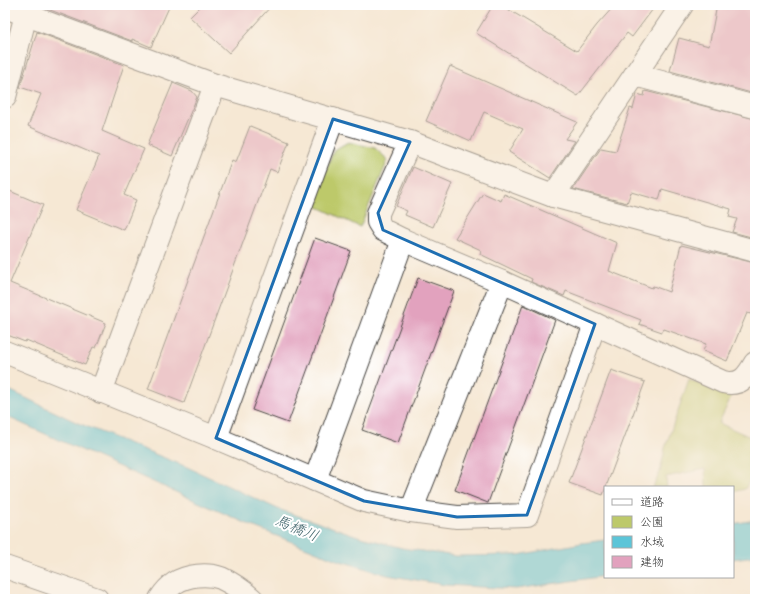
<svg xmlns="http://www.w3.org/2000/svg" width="760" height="604" font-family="Sriracha,'Klee One',sans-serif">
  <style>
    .green { fill: #bdc96a; stroke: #747a4a }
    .water { fill: #5cc5d8; stroke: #447882 }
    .building { fill: #e2a2be }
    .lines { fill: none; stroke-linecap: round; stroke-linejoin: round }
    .minor-casing { stroke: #494744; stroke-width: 24 }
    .tertiary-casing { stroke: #494744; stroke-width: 24 }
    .minor { stroke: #fff; stroke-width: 22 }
    .tertiary { stroke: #fff; stroke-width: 22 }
    .marked { fill: none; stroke: #1f6fb2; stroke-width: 3; stroke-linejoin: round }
    .labels { text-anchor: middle; stroke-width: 4; stroke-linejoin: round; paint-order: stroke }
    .water-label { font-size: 15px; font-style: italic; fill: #3c6168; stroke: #fff }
  </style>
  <rect width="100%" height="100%" fill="#fff"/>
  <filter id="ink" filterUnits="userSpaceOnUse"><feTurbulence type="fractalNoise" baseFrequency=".025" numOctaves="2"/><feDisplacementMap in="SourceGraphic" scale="8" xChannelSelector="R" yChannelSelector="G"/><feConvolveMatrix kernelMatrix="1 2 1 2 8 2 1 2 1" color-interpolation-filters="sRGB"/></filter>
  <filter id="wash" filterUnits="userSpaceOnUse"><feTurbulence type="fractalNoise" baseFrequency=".012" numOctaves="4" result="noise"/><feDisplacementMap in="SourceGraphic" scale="16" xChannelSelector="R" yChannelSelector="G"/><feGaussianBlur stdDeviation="0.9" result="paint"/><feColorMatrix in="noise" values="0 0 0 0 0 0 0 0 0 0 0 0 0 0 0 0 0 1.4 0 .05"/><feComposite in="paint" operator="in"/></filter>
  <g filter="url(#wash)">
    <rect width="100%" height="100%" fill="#f6e8d4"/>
    <!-- green -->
    <g class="green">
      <path d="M348 142 375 148 388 160 360 227 312 204 334 150Z"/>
      <path d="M689 379 731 397 719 423 755 439V471L745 489 733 492V487H706L705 469 666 477 667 487H653L660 472 665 448Z"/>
    </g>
    <!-- water -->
    <g class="water">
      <path d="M5 388 78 423 187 467 278 509 361 537 402 548 456 556 518 555 582 543 605 540V576L516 589 445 585 387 575 337 560 252 526 5 416Z"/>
      <path d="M755 520V556L733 559V524Z"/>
    </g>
    <g id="blocks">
      <!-- building -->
      <g class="building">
        <path d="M45 5H170L151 47 132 39V41L45 8Z"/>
        <path d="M202 5H272L229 53 190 17Z"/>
        <path d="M493 5H501L577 51 597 25 615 5H656L632 37 627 33 578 96 476 33Z"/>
        <path d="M717 5H755V94L670 71 679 38 709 46Z"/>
        <path d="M37 32 124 65 102 131 144 149 124 195 136 200 124 230 76 210 99 156 28 126 41 94 20 87Z"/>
        <path d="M450 66 577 122 565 139 575 141 550 178 509 152 523 129 484 112 471 141 426 121Z"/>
        <path d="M173 83 192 91 197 97 172 156 147 145Z"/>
        <path d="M645 91 755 119V238L732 232 737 219 729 217 731 209 662 189 659 200 631 192 627 203 573 189 601 148 616 151 630 108 633 109 637 94 644 96Z"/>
        <path d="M250 126 289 142 277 172 270 169 184 403 148 389 232 160 236 162Z"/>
        <path d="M413 167 452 184 433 227 405 215 407 211 396 206Z"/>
        <path d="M5 189 43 205 10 283 106 323 96 348 93 347 85 365 26 340 25 342 5 334Z"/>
        <path d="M483 193 501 201 504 194 617 243 609 271 652 288 653 286 669 292 681 245 755 263V315L747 313 727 361 703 351 706 344 664 329 662 332 639 324 641 320 566 291 564 296 531 282 532 279 480 254 481 250 455 238Z"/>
        <path d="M315 238 351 251 288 423 252 410Z"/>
        <path d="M418 278 454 291 398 443 362 430Z"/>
        <path d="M523 305 555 320 488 503 455 490Z"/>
        <path d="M611 370 645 382 603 495 569 483Z"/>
      </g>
    </g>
  </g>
  <g filter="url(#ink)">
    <use href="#blocks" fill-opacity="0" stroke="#494744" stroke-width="1"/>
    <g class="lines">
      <!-- minor casing -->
      <g class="minor-casing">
        <g id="minor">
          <path d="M5 7 215 85 410 142 553 196 755 251"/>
          <path d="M635 75 755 107"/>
          <path d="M5 97 26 14 33 5"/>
          <path d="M410 142 378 213V222L383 230 403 240 502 282 723 382C741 386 747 377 755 363"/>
          <path d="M553 196 682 5"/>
          <path d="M5 352 216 438 364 501 411 511 457 517 527 515 595 324"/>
          <path d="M101 392 215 85"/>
          <path d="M216 438 333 119"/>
          <path d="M315 480 403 240"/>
          <path d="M411 511 502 282"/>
          <path d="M160 599C164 593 169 587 175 583 187 575 207 573 221 578 232 583 243 591 252 599"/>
        </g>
      </g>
      <!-- tertiary casing -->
      <g class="tertiary-casing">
        <path id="tertiary" d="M5 567 97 599"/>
      </g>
      <!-- minor -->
      <use href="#minor" class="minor"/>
      <!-- tertiary -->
      <use href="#tertiary" class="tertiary"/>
    </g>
  </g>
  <!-- marked area -->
  <path d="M0 0H760V604H0ZM333 119 410 142 378 213 383 230 595 324 527 515 457 517 364 501 216 438Z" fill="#f6e8d4" fill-opacity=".55" fill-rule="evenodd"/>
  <path class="marked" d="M333 119 410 142 378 213 383 230 595 324 527 515 457 517 364 501 216 438Z"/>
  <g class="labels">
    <!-- water labels -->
    <g class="water-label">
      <text transform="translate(297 528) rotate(23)" y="5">馬橋川</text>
    </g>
  </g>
  <!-- margin -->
  <rect width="760" height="604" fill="none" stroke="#fff" stroke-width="20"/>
  <!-- legend -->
  <rect x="604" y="486" width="130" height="92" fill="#ffffff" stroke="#aaaaaa"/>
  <rect x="612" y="499" width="20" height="6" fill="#ffffff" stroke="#aaaaaa"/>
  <text x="640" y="506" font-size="12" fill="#2b2b2b">道路</text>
  <rect x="612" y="516" width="20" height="12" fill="#bdc96a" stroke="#aaaaaa"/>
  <text x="640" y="526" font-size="12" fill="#2b2b2b">公園</text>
  <rect x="612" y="536" width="20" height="12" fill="#5cc5d8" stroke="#aaaaaa"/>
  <text x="640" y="546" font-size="12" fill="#2b2b2b">水域</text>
  <rect x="612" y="556" width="20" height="12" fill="#e2a2be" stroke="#aaaaaa"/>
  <text x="640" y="566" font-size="12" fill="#2b2b2b">建物</text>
</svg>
